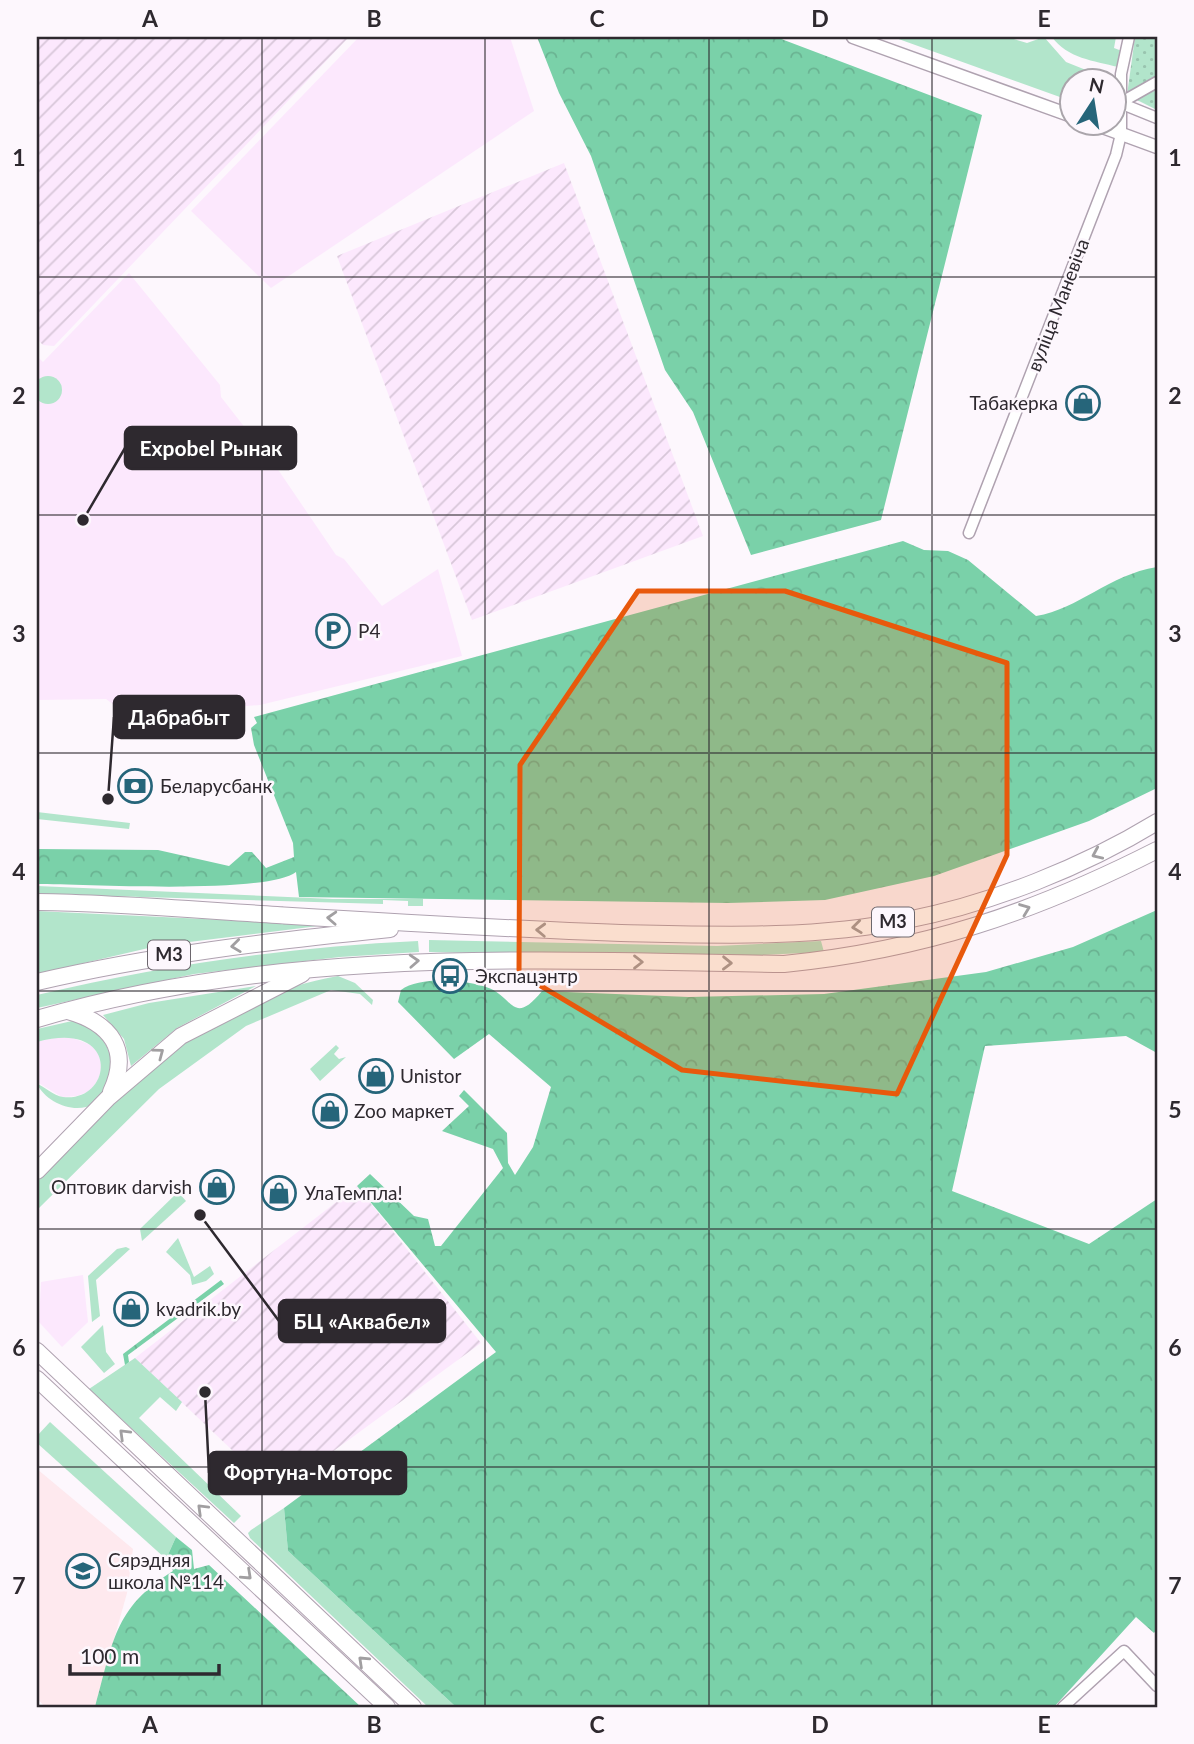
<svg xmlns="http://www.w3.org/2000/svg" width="1194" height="1744" font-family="Lato,sans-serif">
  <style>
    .built { fill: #fce8fd }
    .industrial { fill: url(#industrial-furrows) }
    .education { fill: #fee9ee }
    .grass { fill: #b2e5cb }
    .forest { fill: url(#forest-crowns) }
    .park { fill: url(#park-dots) }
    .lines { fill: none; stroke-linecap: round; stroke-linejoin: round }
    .minor-casing { stroke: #afa2b0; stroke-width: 13 }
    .major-casing { stroke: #afa2b0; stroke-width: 15 }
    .highway-casing { stroke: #afa2b0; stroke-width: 18 }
    .minor { stroke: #fff; stroke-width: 10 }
    .major { stroke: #fff; stroke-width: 12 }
    .highway { stroke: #fff; stroke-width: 16 }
    .oneway { stroke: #a19fa1 }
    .marked { fill: #e8590c; fill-opacity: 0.2; stroke: #e8590c; stroke-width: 5; stroke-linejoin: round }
    .grid { fill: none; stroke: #2e292f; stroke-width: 2; stroke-opacity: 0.55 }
    .labels { text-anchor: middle; stroke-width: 5; stroke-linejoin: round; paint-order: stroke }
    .shield { fill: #fdf7fd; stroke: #6c676d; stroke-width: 2 }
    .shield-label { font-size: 18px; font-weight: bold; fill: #2e292f }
    .street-label { font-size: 19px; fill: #2e292f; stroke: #fdf7fd }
    .poi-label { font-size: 19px; fill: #2e292f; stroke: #fdf7fd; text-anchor: start }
    .leader { fill: none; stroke: #2e292f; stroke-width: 2.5 }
    .callout-dot { fill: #2e292f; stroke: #fdf7fd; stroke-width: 2.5 }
    .callout { fill: #2e292f; stroke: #2e292f; stroke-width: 2.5 }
    .callout-label { font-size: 21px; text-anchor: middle; font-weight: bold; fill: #fff }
    .neatline { fill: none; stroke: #2e292f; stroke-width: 2.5 }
    .grid-label { font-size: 23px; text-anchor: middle; font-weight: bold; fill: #2e292f }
  </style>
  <defs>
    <pattern id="industrial-furrows" width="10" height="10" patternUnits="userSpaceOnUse" patternTransform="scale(1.75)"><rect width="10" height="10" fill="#fce8fd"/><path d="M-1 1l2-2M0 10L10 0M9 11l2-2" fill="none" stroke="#d8c7d9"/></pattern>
    <pattern id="forest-crowns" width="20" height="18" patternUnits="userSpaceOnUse" patternTransform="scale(1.75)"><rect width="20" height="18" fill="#7ad1a9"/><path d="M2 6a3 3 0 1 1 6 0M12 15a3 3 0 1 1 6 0" fill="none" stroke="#6ab392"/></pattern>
    <pattern id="park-dots" width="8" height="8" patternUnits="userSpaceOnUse" patternTransform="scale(1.75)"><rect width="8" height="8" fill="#b2e5cb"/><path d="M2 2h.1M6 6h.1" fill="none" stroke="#99c4af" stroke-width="1.8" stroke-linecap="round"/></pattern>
  </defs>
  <rect width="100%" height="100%" fill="#fdf7fd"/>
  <!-- built -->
  <g class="built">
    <path d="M359 37H510L534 111 271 288 191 211Z"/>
    <path d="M129 273 220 385 221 397 279 471 336 555 344 559 382 606 438 569 462 656 260 705 184 711 118 708 106 699 37 700V356L43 362Z"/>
    <path d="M65 1035 91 1045 98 1053 102 1066 98 1080 90 1091 77 1096 62 1097 37 1082V1042Z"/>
    <path d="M83 1275 88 1322 62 1347 39 1322 41 1282Z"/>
  </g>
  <!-- industrial -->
  <g class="industrial">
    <path d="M37 37H349L54 346 43 345 37 339Z"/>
    <path d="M564 163 703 536 472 620 337 256Z"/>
    <path d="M357 1186 481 1343 283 1488 270 1486 135 1358Z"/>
  </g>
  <!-- education -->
  <path class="education" d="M37 1469 133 1549 127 1593 95 1707H45L37 1698Z"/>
  <!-- grass -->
  <g class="grass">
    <path d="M893 37H1007L1027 43 1044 37 1066 62 1111 80H1072L1071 101Z"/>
    <path d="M1052 37H1116L1114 48 1122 51 1118 67C1094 61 1067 58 1052 37Z"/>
    <circle cx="48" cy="390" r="14"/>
    <path d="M37 812 130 823 129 829 37 819Z"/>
    <path d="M37 886 333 899H423V906H408V901L383 900V904L37 894Z"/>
    <path d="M37 911 326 925 157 946 37 974Z"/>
    <path d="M429 940 717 946 821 941 824 952 700 958 429 952Z"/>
    <path d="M418 941 419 952 340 957 194 974 37 1008V995C163 965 288 947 418 941Z"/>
    <path d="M338 976 355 983 373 1000 372 1005 360 994 331 990 246 1026 159 1089 38 1209 37 1234V1182C127 1089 203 1000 338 976Z"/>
    <path d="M256 986 177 1028 131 1066 124 1039 103 1015 149 1003Z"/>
    <path d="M72 1021C103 1026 121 1059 107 1089 92 1121 49 1108 37 1084 42 1085 54 1096 63 1097 114 1103 121 1018 37 1042V1029Z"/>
    <path d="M336 1045 339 1048 334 1054 339 1059 346 1057 320 1081 310 1069Z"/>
    <path d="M178 1192 186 1201 142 1241 140 1229Z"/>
    <path d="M178 1238 194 1277 210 1266 214 1274 206 1281 192 1285 190 1275 166 1252Z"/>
    <path d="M126 1247 130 1249 96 1280 100 1316 92 1322 88 1276 117 1249Z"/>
    <path d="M103 1325 106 1352 115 1364 104 1373 81 1347Z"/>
    <path d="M135 1358 182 1402 176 1411 160 1397 139 1418 241 1516 234 1523 89 1389Z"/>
    <path d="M50 1422 176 1537 166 1559 37 1443V1436Z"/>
    <path d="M284 1508 288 1551 456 1707H428L250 1538 248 1533 251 1530Z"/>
  </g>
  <!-- forest -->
  <g class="forest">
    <path d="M537 37H776L982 115 881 520 751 555 693 412 665 370 591 156 559 93Z"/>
    <path d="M903 541 924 550 948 551 968 560 1036 616C1079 609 1108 575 1157 567V788L1089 821 934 876 825 900 728 903 299 897 296 872C265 895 85 884 37 884V849L158 850 229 866 245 852H252L266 868 294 857 293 843 254 745 251 728 257 723 254 717Z"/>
    <path d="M1157 910V1053L1126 1036 985 1046 952 1191 1089 1244 1157 1199V1629L1154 1633 1136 1617 1054 1707H456L288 1551 284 1508 496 1352 357 1186 370 1174 414 1216 428 1219 435 1246H441L503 1168 493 1149 442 1131 469 1106 459 1096 464 1090 507 1133 508 1163 515 1175 533 1147 551 1087 489 1034 454 1059 398 1002 401 990C420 976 464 980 486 987 513 995 512 1028 542 991L689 997 824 994 986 972 1073 947Z"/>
    <path d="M221 1280 224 1284 128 1355 129 1362 125 1365 123 1354Z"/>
    <path d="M176 1537 192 1550 194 1569 209 1565 361 1707H95C113 1644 113 1608 173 1571L166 1559Z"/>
  </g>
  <!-- park -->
  <path class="park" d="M1135 37H1157V110L1127 95Z"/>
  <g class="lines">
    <!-- minor casing -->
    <g class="minor-casing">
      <g id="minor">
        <path d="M1120 103 1157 82"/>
        <path d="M1120 103 1157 118"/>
        <path d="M969 533 1116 155 1121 134V74L1129 37"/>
        <path d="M1063 1707 1124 1651 1157 1686"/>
      </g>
    </g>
    <!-- major casing -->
    <g class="major-casing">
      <g id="major">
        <path d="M853 37 1072 116"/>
        <path d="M1089 122 1157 147"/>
      </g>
    </g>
    <!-- highway casing -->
    <g class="highway-casing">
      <g id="highway">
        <path d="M37 902C117 903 197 910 277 915 392 922 506 929 621 933 716 935 814 939 907 920 993 903 1083 867 1157 822"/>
        <path d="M37 982C153 955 271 941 390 929"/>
        <path d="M68 1011C111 1023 131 1050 111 1092"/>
        <path d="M37 1019C281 947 533 960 784 964 923 950 1033 913 1157 850"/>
        <path d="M37 1171 108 1098 181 1036 302 974"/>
        <path d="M37 1351 413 1707"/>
        <path d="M37 1379 387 1707"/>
      </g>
    </g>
    <!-- minor -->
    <use href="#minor" class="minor"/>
    <!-- major -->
    <use href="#major" class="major"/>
    <!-- highway -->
    <use href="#highway" class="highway"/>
  </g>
  <!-- one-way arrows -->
  <defs><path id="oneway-chevron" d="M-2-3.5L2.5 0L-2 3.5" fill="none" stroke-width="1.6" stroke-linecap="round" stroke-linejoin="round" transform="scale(1.75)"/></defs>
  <g class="oneway">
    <use href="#oneway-chevron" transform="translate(1097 854) rotate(156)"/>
    <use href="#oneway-chevron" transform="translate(1025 909) rotate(-21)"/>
    <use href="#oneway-chevron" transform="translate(332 918) rotate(-177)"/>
    <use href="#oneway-chevron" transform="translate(857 927) rotate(173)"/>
    <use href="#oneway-chevron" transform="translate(541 930) rotate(-178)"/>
    <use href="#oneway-chevron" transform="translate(236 946) rotate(173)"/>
    <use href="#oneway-chevron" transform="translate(414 961) rotate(-3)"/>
    <use href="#oneway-chevron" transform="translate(638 962)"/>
    <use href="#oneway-chevron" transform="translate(727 963) rotate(1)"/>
    <use href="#oneway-chevron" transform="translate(159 1053) rotate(-37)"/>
    <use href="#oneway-chevron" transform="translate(124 1434) rotate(-136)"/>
    <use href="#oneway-chevron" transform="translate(202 1509) rotate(-136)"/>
    <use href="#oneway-chevron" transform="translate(247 1575) rotate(43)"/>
    <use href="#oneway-chevron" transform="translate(363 1661) rotate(-137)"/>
  </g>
  <!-- marked area -->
  <path class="marked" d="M638 591H785L1007 663V855L897 1094 682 1070 519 973 520 765Z"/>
  <!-- grid -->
  <path class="grid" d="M262 37V1707M485 37V1707M709 37V1707M932 37V1707M37 277H1157M37 515H1157M37 753H1157M37 991H1157M37 1229H1157M37 1467H1157"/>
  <!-- icons -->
  <defs>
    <g id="shop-ring" transform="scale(1.75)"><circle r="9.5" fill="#fdf7fd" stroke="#26657a" stroke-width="1.5"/><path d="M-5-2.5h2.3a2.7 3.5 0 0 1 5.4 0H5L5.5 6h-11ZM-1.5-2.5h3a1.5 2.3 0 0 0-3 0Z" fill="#26657a"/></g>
    <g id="parking-ring" transform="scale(1.75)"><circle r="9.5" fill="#fdf7fd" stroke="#26657a" stroke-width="1.5"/><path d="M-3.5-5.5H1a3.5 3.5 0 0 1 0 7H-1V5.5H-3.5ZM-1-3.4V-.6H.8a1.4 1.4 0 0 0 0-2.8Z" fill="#26657a"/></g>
    <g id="bank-ring" transform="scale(1.75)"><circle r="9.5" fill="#fdf7fd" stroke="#26657a" stroke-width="1.5"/><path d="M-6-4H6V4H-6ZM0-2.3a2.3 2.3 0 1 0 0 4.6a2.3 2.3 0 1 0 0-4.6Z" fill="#26657a"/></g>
    <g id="bus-ring" transform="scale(1.75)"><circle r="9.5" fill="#fdf7fd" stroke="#26657a" stroke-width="1.5"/><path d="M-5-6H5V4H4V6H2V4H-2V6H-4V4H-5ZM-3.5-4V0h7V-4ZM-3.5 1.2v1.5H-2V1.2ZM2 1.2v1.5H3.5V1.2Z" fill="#26657a"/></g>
    <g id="school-ring" transform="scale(1.75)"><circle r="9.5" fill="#fdf7fd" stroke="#26657a" stroke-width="1.5"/><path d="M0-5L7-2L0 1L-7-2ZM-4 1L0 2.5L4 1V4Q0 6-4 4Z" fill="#26657a"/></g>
  </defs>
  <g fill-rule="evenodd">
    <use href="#shop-ring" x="1083" y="403"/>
    <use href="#parking-ring" x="333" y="631"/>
    <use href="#bank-ring" x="135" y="786"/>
    <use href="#bus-ring" x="450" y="976"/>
    <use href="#shop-ring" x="376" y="1076"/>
    <use href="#shop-ring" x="330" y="1111"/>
    <use href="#shop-ring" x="217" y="1187"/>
    <use href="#shop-ring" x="279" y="1193"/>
    <use href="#shop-ring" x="131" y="1309"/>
    <use href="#school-ring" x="83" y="1571"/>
  </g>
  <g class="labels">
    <!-- shield labels -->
    <g class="shield">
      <rect x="872" y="907.5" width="42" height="29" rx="5"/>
      <rect x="148" y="940.5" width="42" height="29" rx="5"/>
    </g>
    <g class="shield-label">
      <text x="893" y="928">М3</text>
      <text x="169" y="961">М3</text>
    </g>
    <!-- street labels -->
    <g class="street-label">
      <text transform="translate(1058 305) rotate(-69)" y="7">вуліца Маневіча</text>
    </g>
    <!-- poi labels -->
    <g class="poi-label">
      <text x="1058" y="410" text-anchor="end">Табакерка</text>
      <text x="358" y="638">P4</text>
      <text x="160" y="793">Беларусбанк</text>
      <text x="475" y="983">Экспацэнтр</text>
      <text x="400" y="1083">Unistor</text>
      <text x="354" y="1118">Zoo маркет</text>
      <text x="192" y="1194" text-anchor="end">Оптовик darvish</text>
      <text x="304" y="1200">УлаТемпла!</text>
      <text x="156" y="1316">kvadrik.by</text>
      <text x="108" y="1567">Сярэдняя<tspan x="108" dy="22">школа №114</tspan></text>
    </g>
  </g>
  <!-- callouts -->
  <path class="leader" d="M83 520L125 448M108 799L114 717M200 1215L279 1321M205 1392L209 1473"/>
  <g class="callout-dot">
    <circle cx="83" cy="520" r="7"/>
    <circle cx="108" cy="799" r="7"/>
    <circle cx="200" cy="1215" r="7"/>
    <circle cx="205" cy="1392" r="7"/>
  </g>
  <g class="callout">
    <rect x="125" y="427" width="171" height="42" rx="7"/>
    <rect x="114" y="696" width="130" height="42" rx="7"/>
    <rect x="279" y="1300" width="166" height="42" rx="7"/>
    <rect x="209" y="1452" width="197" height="42" rx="7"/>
  </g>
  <g class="callout-label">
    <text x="211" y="456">Expobel Рынак</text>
    <text x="179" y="725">Дабрабыт</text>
    <text x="362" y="1329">БЦ «Аквабел»</text>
    <text x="308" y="1480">Фортуна-Моторс</text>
  </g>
  <!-- border -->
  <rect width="1194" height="1744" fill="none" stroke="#fdf7fd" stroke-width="77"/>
  <!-- north arrow -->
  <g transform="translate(1093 102) rotate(12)"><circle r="33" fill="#fdf7fd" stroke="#aaa5ab" stroke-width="2"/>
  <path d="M0-5L12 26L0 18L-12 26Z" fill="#26657a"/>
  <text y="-10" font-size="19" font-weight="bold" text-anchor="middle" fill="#2e292f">N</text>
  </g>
  <!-- scale -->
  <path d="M70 1664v10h149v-10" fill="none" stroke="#2e292f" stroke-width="3.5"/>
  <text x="80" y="1664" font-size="21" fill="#2e292f" stroke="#fdf7fd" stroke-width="5" paint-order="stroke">100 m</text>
  <rect x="38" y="38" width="1118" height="1668" class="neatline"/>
  <g class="grid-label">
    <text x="150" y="27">A</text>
    <text x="374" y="27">B</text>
    <text x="597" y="27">C</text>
    <text x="820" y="27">D</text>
    <text x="1044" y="27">E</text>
    <text x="19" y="166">1</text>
    <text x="1175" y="166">1</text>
    <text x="19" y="404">2</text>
    <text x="1175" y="404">2</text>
    <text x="19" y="642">3</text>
    <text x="1175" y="642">3</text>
    <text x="19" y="880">4</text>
    <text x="1175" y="880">4</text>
    <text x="19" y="1118">5</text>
    <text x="1175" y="1118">5</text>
    <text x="19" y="1356">6</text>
    <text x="1175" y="1356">6</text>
    <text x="19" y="1594">7</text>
    <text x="1175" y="1594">7</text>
    <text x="150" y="1733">A</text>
    <text x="374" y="1733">B</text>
    <text x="597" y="1733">C</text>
    <text x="820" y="1733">D</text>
    <text x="1044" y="1733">E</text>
  </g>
</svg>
